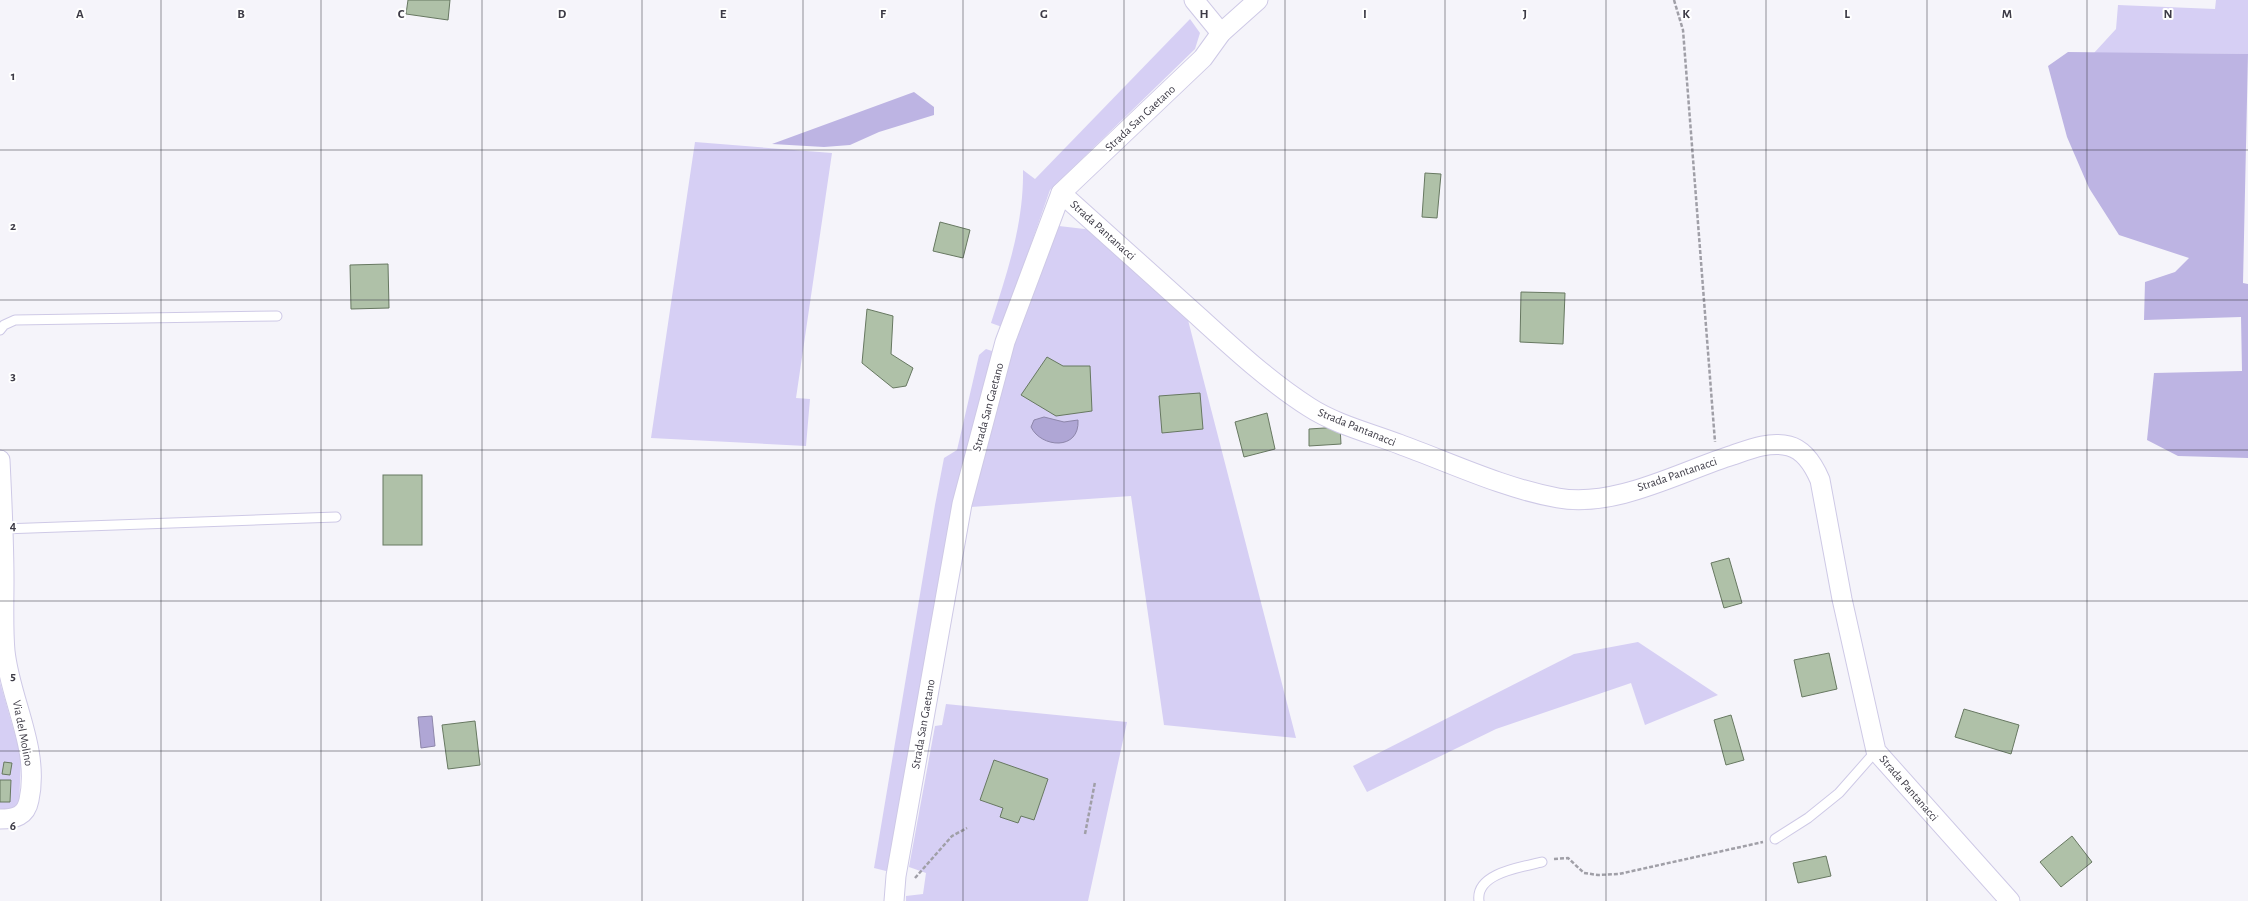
<svg xmlns="http://www.w3.org/2000/svg" width="2248" height="901" font-family="'Alegreya Sans',sans-serif">
  <style>
    .green { fill: #d6cff4 }
    .forest { fill: #bdb4e3 }
    .water { fill: #afa6d5; stroke: #8d86aa }
    .building { fill: #afc1a8; stroke: #677861 }
    .lines { fill: none; stroke-linecap: round; stroke-linejoin: round }
    .lane-casing { stroke: #cec9e6; stroke-width: 11 }
    .street-casing { stroke: #cec9e6; stroke-width: 21 }
    .path { stroke: #a09fa7; stroke-width: 2.5; stroke-dasharray: 4 2; stroke-linecap: butt }
    .lane { stroke: #fff; stroke-width: 9 }
    .street { stroke: #fff; stroke-width: 19 }
    .grid { fill: none; stroke: #3d3b46; stroke-width: 1; stroke-opacity: 0.55 }
    .labels { text-anchor: middle; stroke-width: 4; stroke-linejoin: round; paint-order: stroke }
    .street-label { font-size: 12px; fill: #3d3b46; stroke: #fff }
    .grid-label { font-size: 13px; text-anchor: middle; font-weight: bold; fill: #3d3b46; stroke: #fff; stroke-width: 4; stroke-linejoin: round; paint-order: stroke }
  </style>
  <rect width="100%" height="100%" fill="#f5f4fa"/>
  <!-- green -->
  <g class="green">
    <path d="M2216 0H2248V54L2094 53 2116 29 2118 5 2215 9Z"/>
    <path d="M1190 19 1200 33 1195 49 1050 190 1002 327 991 323C1007 273 1024 224 1023 170L1035 179Z"/>
    <path d="M695 142 832 153 796 398 810 399 806 446 651 438Z"/>
    <path d="M1059 226 1093 230 1188 320 1296 738 1164 725 1131 496 971 507 1014 346Z"/>
    <path d="M986 349 995 352 890 872 874 868 935 505 944 458 957 450 979 355Z"/>
    <path d="M1638 642 1718 695 1645 725 1631 683 1496 729 1367 792 1353 766 1574 654Z"/>
    <path d="M0 682 21 756 19 809 0 811V802H10L11 780H0Z"/>
    <path d="M946 704 1127 722 1088 901H906V896L923 894 926 873 909 867 935 726 942 725Z"/>
  </g>
  <!-- forest -->
  <g class="forest">
    <path d="M2068 52 2248 54 2243 283 2248 284V458L2178 456 2147 440 2154 373 2242 371 2241 317 2144 320 2145 282 2175 272 2189 258 2119 235 2089 188 2067 137 2048 66Z"/>
    <path d="M914 92 934 107V115L879 132 850 145 824 147 772 144Z"/>
  </g>
  <!-- water -->
  <g class="water">
    <path d="M1044 417 1064 422 1078 420C1080 451 1041 448 1031 427L1034 420Z"/>
    <path d="M432 716 435 746 421 748 418 717Z"/>
  </g>
  <!-- building -->
  <g class="building">
    <path d="M408 0H450L448 20 406 14Z"/>
    <path d="M1425 173 1441 174 1437 218 1422 217Z"/>
    <path d="M940 222 970 230 963 258 933 251Z"/>
    <path d="M388 264 389 308 351 309 350 265Z"/>
    <path d="M1521 292 1565 293 1563 344 1520 342Z"/>
    <path d="M867 309 893 316 891 354 913 368 906 386 893 388 862 363Z"/>
    <path d="M1047 357 1063 366H1090L1092 411 1056 416 1021 395Z"/>
    <path d="M1200 393 1203 429 1162 433 1159 396Z"/>
    <path d="M1267 413 1275 449 1244 457 1235 422Z"/>
    <path d="M1340 427 1341 444 1309 446V429Z"/>
    <rect x="383" y="475" width="39" height="70"/>
    <path d="M1729 558 1742 603 1724 608 1711 563Z"/>
    <path d="M1829 653 1837 689 1802 697 1794 660Z"/>
    <path d="M1964 709 2019 725 2011 754 1955 737Z"/>
    <path d="M1731 715 1744 760 1726 765 1714 720Z"/>
    <path d="M475 721 480 765 448 769 442 725Z"/>
    <path d="M994 760 1048 779 1034 820 1021 816 1018 823 1000 817 1003 808 980 800Z"/>
    <path d="M4 762 12 763 10 775 2 774Z"/>
    <path d="M0 780H11L10 802H0Z"/>
    <path d="M2072 836 2092 862 2061 887 2040 862Z"/>
    <path d="M1826 856 1831 876 1798 883 1793 863Z"/>
  </g>
  <g class="lines">
    <!-- lane casing -->
    <g class="lane-casing">
      <g id="lane">
        <path d="M0 330 4 325 15 320 277 316"/>
        <path d="M3 529 336 517"/>
        <path d="M1775 839 1808 818 1839 793 1876 751"/>
        <path d="M1479 901C1475 873 1522 867 1542 862"/>
      </g>
    </g>
    <!-- street casing -->
    <g class="street-casing">
      <g id="street">
        <path d="M1194 0 1221 33"/>
        <path d="M1061 193C1107 234 1153 276 1199 317 1234 349 1270 382 1309 407 1335 424 1370 433 1399 444 1451 463 1503 488 1558 498 1616 508 1679 472 1733 455 1750 449 1770 441 1789 446 1805 450 1814 466 1820 480L1842 599 1876 751 2010 901"/>
        <path d="M0 460C2 501 4 541 4 581 4 604 3 629 5 651 10 700 40 749 29 800 26 816 15 819 0 819"/>
        <path d="M894 901 896 876 962 504 1005 342 1061 193 1203 58 1221 33 1258 0"/>
      </g>
    </g>
    <!-- path -->
    <g class="path">
      <path d="M1674 0 1683 30 1715 442"/>
      <path d="M1085 834 1095 782"/>
      <path d="M1554 859 1568 858 1584 873 1598 875 1619 874 1763 842"/>
      <path d="M915 878 952 836 967 828"/>
    </g>
    <!-- lane -->
    <use href="#lane" class="lane"/>
    <!-- street -->
    <use href="#street" class="street"/>
  </g>
  <!-- grid -->
  <path class="grid" d="M161 0V901M321 0V901M482 0V901M642 0V901M803 0V901M963 0V901M1124 0V901M1285 0V901M1445 0V901M1606 0V901M1766 0V901M1927 0V901M2087 0V901M0 150H2248M0 300H2248M0 450H2248M0 601H2248M0 751H2248"/>
  <g class="labels">
    <!-- street labels -->
    <g class="street-label">
      <text transform="translate(1140 118) rotate(-43)" y="4">Strada San Gaetano</text>
      <text transform="translate(1103 230) rotate(42)" y="4">Strada Pantanacci</text>
      <text transform="translate(988 407) rotate(-75)" y="4">Strada San Gaetano</text>
      <text transform="translate(1357 427) rotate(22)" y="4">Strada Pantanacci</text>
      <text transform="translate(1677 474) rotate(-19)" y="4">Strada Pantanacci</text>
      <text transform="translate(923 724) rotate(-80)" y="4">Strada San Gaetano</text>
      <text transform="translate(23 733) rotate(79)" y="4">Via del Molino</text>
      <text transform="translate(1909 788) rotate(49)" y="4">Strada Pantanacci</text>
    </g>
  </g>
  <g class="grid-label">
    <text x="80" y="18">A</text>
    <text x="241" y="18">B</text>
    <text x="401" y="18">C</text>
    <text x="562" y="18">D</text>
    <text x="723" y="18">E</text>
    <text x="883" y="18">F</text>
    <text x="1044" y="18">G</text>
    <text x="1204" y="18">H</text>
    <text x="1365" y="18">I</text>
    <text x="1525" y="18">J</text>
    <text x="1686" y="18">K</text>
    <text x="1847" y="18">L</text>
    <text x="2007" y="18">M</text>
    <text x="2168" y="18">N</text>
    <text x="13" y="80">1</text>
    <text x="13" y="230">2</text>
    <text x="13" y="380">3</text>
    <text x="13" y="530">4</text>
    <text x="13" y="680">5</text>
    <text x="13" y="830">6</text>
  </g>
</svg>
